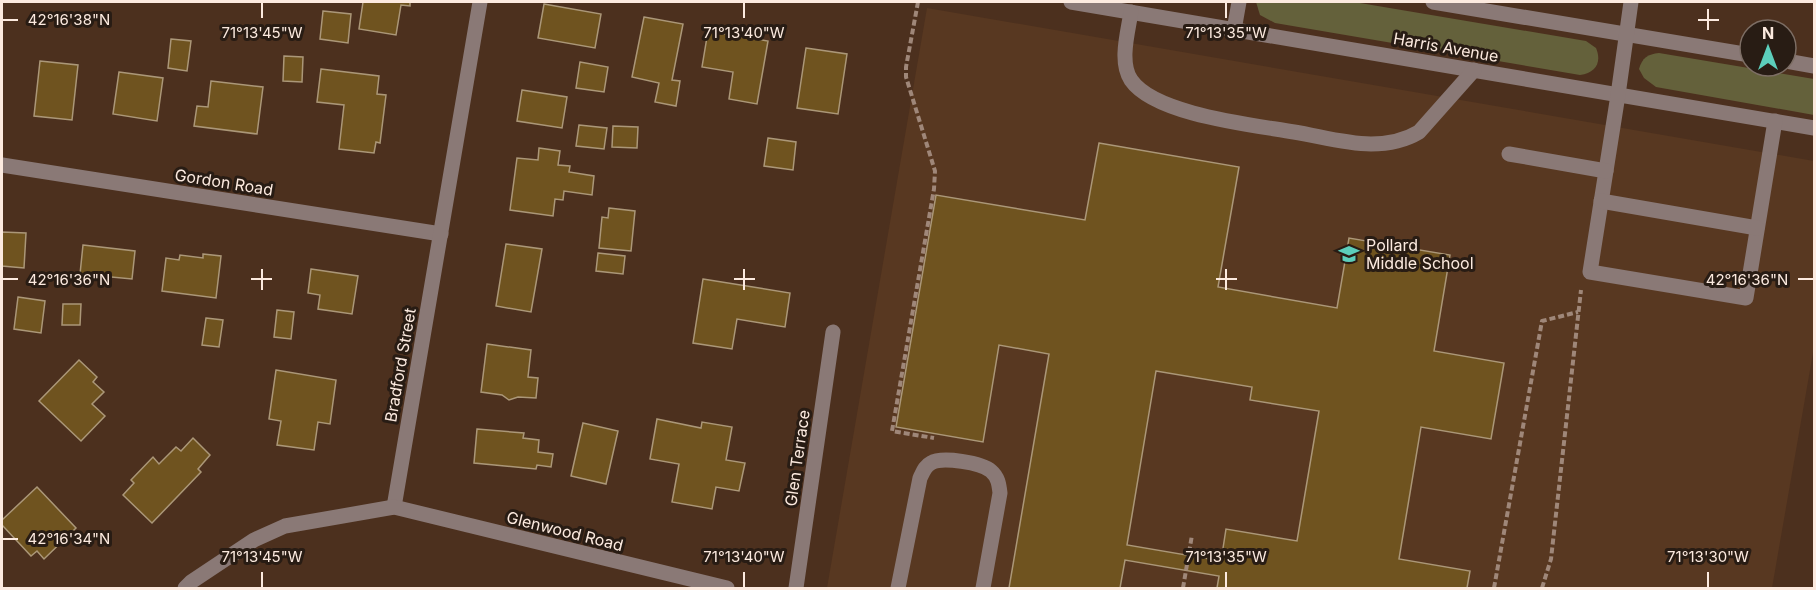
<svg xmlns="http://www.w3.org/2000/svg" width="1816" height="590" font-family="Inter,sans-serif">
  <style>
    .built { fill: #583821 }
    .green { fill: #64613b }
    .building { fill: #6f531f; stroke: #ab9778; stroke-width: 1.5; fill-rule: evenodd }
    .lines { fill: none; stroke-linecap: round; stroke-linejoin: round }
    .path { stroke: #9f8779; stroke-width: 4; stroke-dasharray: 6 3; stroke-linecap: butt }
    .minor { stroke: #8a7976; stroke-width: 15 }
    .ticks { fill: none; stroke: #fceadf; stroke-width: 2 }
    .labels { text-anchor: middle; stroke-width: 6; stroke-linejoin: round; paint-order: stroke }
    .street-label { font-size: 16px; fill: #fceadf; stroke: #281c14 }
    .poi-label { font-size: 16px; fill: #fceadf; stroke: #281c14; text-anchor: start }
    .ticks-label { font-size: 15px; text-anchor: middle; fill: #fceadf; stroke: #281c14; stroke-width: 6; stroke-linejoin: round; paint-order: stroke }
  </style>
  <rect width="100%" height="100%" fill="#4c301e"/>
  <!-- built -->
  <path class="built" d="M927 8 1814 161V347L1772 588H827Z"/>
  <!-- green -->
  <g class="green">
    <path d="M1256 2H1354L1586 41 1596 48C1602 62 1596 73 1580 75L1275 23 1260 15Z"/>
    <path d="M1659 53 1814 79V115L1656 87 1644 78 1639 69C1642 58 1648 54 1659 53Z"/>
  </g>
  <!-- building -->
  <g class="building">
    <path d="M361 2H410V6L401 5 396 35 359 29 363 2Z"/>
    <path d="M544 4 601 14 595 48 538 38Z"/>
    <path d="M323 11 351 14 348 43 320 39Z"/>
    <path d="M644 17 683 24 672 80 680 81 676 106 655 102 659 83 632 77Z"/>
    <path d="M708 31 768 41 757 104 729 99 733 72 702 67Z"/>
    <path d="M171 39 191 41 187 71 168 68Z"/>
    <path d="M806 48 847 54 838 114 797 108Z"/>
    <path d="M284 56 303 57 302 82 283 81Z"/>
    <path d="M40 61 78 65 72 120 34 116Z"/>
    <path d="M580 62 608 67 604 92 576 88Z"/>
    <path d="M321 69 379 76 377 94 386 95 380 143 376 142 374 153 339 149 344 105 317 102Z"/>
    <path d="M119 72 163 78 157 121 113 114Z"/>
    <path d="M211 81 263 87 257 134 194 126 197 106 208 107Z"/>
    <path d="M522 90 567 97 562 128 517 121Z"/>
    <path d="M579 125 607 128 604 149 576 146Z"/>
    <path d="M613 126 638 127 637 148 612 147Z"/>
    <path d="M768 138 796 142 793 170 764 166Z"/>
    <path d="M1099 143 1239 167 1218 287 1337 308 1349 238 1450 255 1434 351 1504 363 1491 439 1421 427 1399 559 1470 571 1467 588H1217L1219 576 1125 560 1120 588H1009L1049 354 999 345 983 442 896 427 936 195 1085 220ZM1156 371 1252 387 1250 400 1319 411 1297 541 1226 529 1221 561 1127 545Z"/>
    <path d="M539 148 560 151 558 165 570 166 569 172 594 176 592 195 564 191 563 200 555 199 553 216 510 210 517 158 538 160Z"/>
    <path d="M609 208 635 211 631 251 599 248 602 217 608 218Z"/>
    <path d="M2 232 26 233 24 268 2 266Z"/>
    <path d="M506 244 542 249 531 312 496 306Z"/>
    <path d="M83 245 135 251 132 279 80 274Z"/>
    <path d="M598 253 625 256 623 274 596 271Z"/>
    <path d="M203 254 221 256 216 298 162 291 166 258 179 260 180 255 203 258Z"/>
    <path d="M311 269 358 276 352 314 318 309 320 295 308 293Z"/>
    <path d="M703 279 790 293 785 327 737 319 732 349 693 343Z"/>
    <path d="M18 297 45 301 41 333 14 329Z"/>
    <path d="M63 304H81L80 325H62Z"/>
    <path d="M277 310 294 312 291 339 274 337Z"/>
    <path d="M206 318 223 320 219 347 202 345Z"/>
    <path d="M487 344 531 350 528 377 538 378 536 398 518 397 509 400 502 395 481 392Z"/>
    <path d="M79 360 97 377 93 382 104 392 92 404 105 416 81 441 39 401Z"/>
    <path d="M276 370 336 380 330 424 318 422 314 450 277 445 281 421 269 419Z"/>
    <path d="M657 419 701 428 702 422 732 427 726 460 745 463 739 491 716 487 712 509 672 502 679 464 650 459Z"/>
    <path d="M583 423 618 431 606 484 571 476Z"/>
    <path d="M477 429 524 433 523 438 539 440 538 452 553 454 551 467 537 465 536 469 474 463Z"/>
    <path d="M193 438 210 455 198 469 201 472 152 523 123 495 134 483 131 480 153 457 159 464 176 447 181 451Z"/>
    <path d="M37 487 76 528 44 559 37 551 31 556 2 525V520Z"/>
  </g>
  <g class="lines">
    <!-- path -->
    <g class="path">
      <path d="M918 2 906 67V77L935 171 934 189 892 431 934 438"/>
      <path d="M1183 588 1192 535"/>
      <path d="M1494 588 1542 321 1578 312"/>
      <path d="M1542 588 1551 559 1581 290"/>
    </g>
    <!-- minor -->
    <g class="minor">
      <path d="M1071 2 1814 128"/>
      <path d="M1433 2 1750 55"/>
      <path d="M1631 2 1618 95 1590 272 1746 298 1775 121"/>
      <path d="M1131 12C1128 32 1119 62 1131 80 1155 115 1254 125 1294 132 1319 136 1345 144 1371 144 1388 144 1404 141 1419 132L1474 70"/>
      <path d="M1234 30 1239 2"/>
      <path d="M1786 61 1814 66"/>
      <path d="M1509 154 1606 171"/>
      <path d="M2 165 441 234"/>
      <path d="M1601 201 1757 228"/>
      <path d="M394 507 480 2"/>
      <path d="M185 588 191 582 254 540 285 526 394 507 727 588"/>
      <path d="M796 588 833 332"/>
      <path d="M898 588 920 478C923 472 925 466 931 463 942 456 982 463 991 471 998 477 999 484 1000 493L983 588"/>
    </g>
  </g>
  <!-- ticks -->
  <path class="ticks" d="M262 3V18M744 3V18M1226 3V18M1708 9V30M3 20H18M1698 20H1719M262 269V290M744 269V290M1226 269V290M3 279H18M251 279H272M734 279H755M1216 279H1237M1798 279H1813M3 539H18M262 572V587M744 572V587M1226 572V587M1708 572V587"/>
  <!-- icons -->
  <defs>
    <g id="school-bare" transform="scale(1.62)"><path d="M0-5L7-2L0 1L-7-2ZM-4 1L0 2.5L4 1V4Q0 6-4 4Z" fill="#5ccebb" stroke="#281c14" stroke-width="2.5" paint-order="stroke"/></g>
  </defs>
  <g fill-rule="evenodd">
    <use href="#school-bare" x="1349" y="254"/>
  </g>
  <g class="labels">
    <!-- street labels -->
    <g class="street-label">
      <text transform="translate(1446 47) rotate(10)" y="6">Harris Avenue</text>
      <text transform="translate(224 182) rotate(9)" y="6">Gordon Road</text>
      <text transform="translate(400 365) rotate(-80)" y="6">Bradford Street</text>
      <text transform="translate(797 458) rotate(-82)" y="6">Glen Terrace</text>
      <text transform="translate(565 531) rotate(14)" y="6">Glenwood Road</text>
    </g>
    <!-- poi labels -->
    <g class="poi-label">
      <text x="1366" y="251">Pollard<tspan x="1366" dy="18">Middle School</tspan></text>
    </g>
  </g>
  <g class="ticks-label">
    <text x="69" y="25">42°16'38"N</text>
    <text x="262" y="38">71°13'45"W</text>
    <text x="744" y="38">71°13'40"W</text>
    <text x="1226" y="38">71°13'35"W</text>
    <text x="69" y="285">42°16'36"N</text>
    <text x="1747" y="285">42°16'36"N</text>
    <text x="69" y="544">42°16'34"N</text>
    <text x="262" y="562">71°13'45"W</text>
    <text x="744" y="562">71°13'40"W</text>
    <text x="1226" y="562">71°13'35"W</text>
    <text x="1708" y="562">71°13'30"W</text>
  </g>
  <!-- border -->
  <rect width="1816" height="590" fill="none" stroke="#fceadf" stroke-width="6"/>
  <!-- north arrow -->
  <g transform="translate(1768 48)"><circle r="28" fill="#281c14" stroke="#7d6e65" stroke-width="1.5"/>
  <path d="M0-4.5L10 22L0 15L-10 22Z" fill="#5ccebb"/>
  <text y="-9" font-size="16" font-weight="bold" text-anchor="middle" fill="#fceadf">N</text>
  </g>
</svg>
